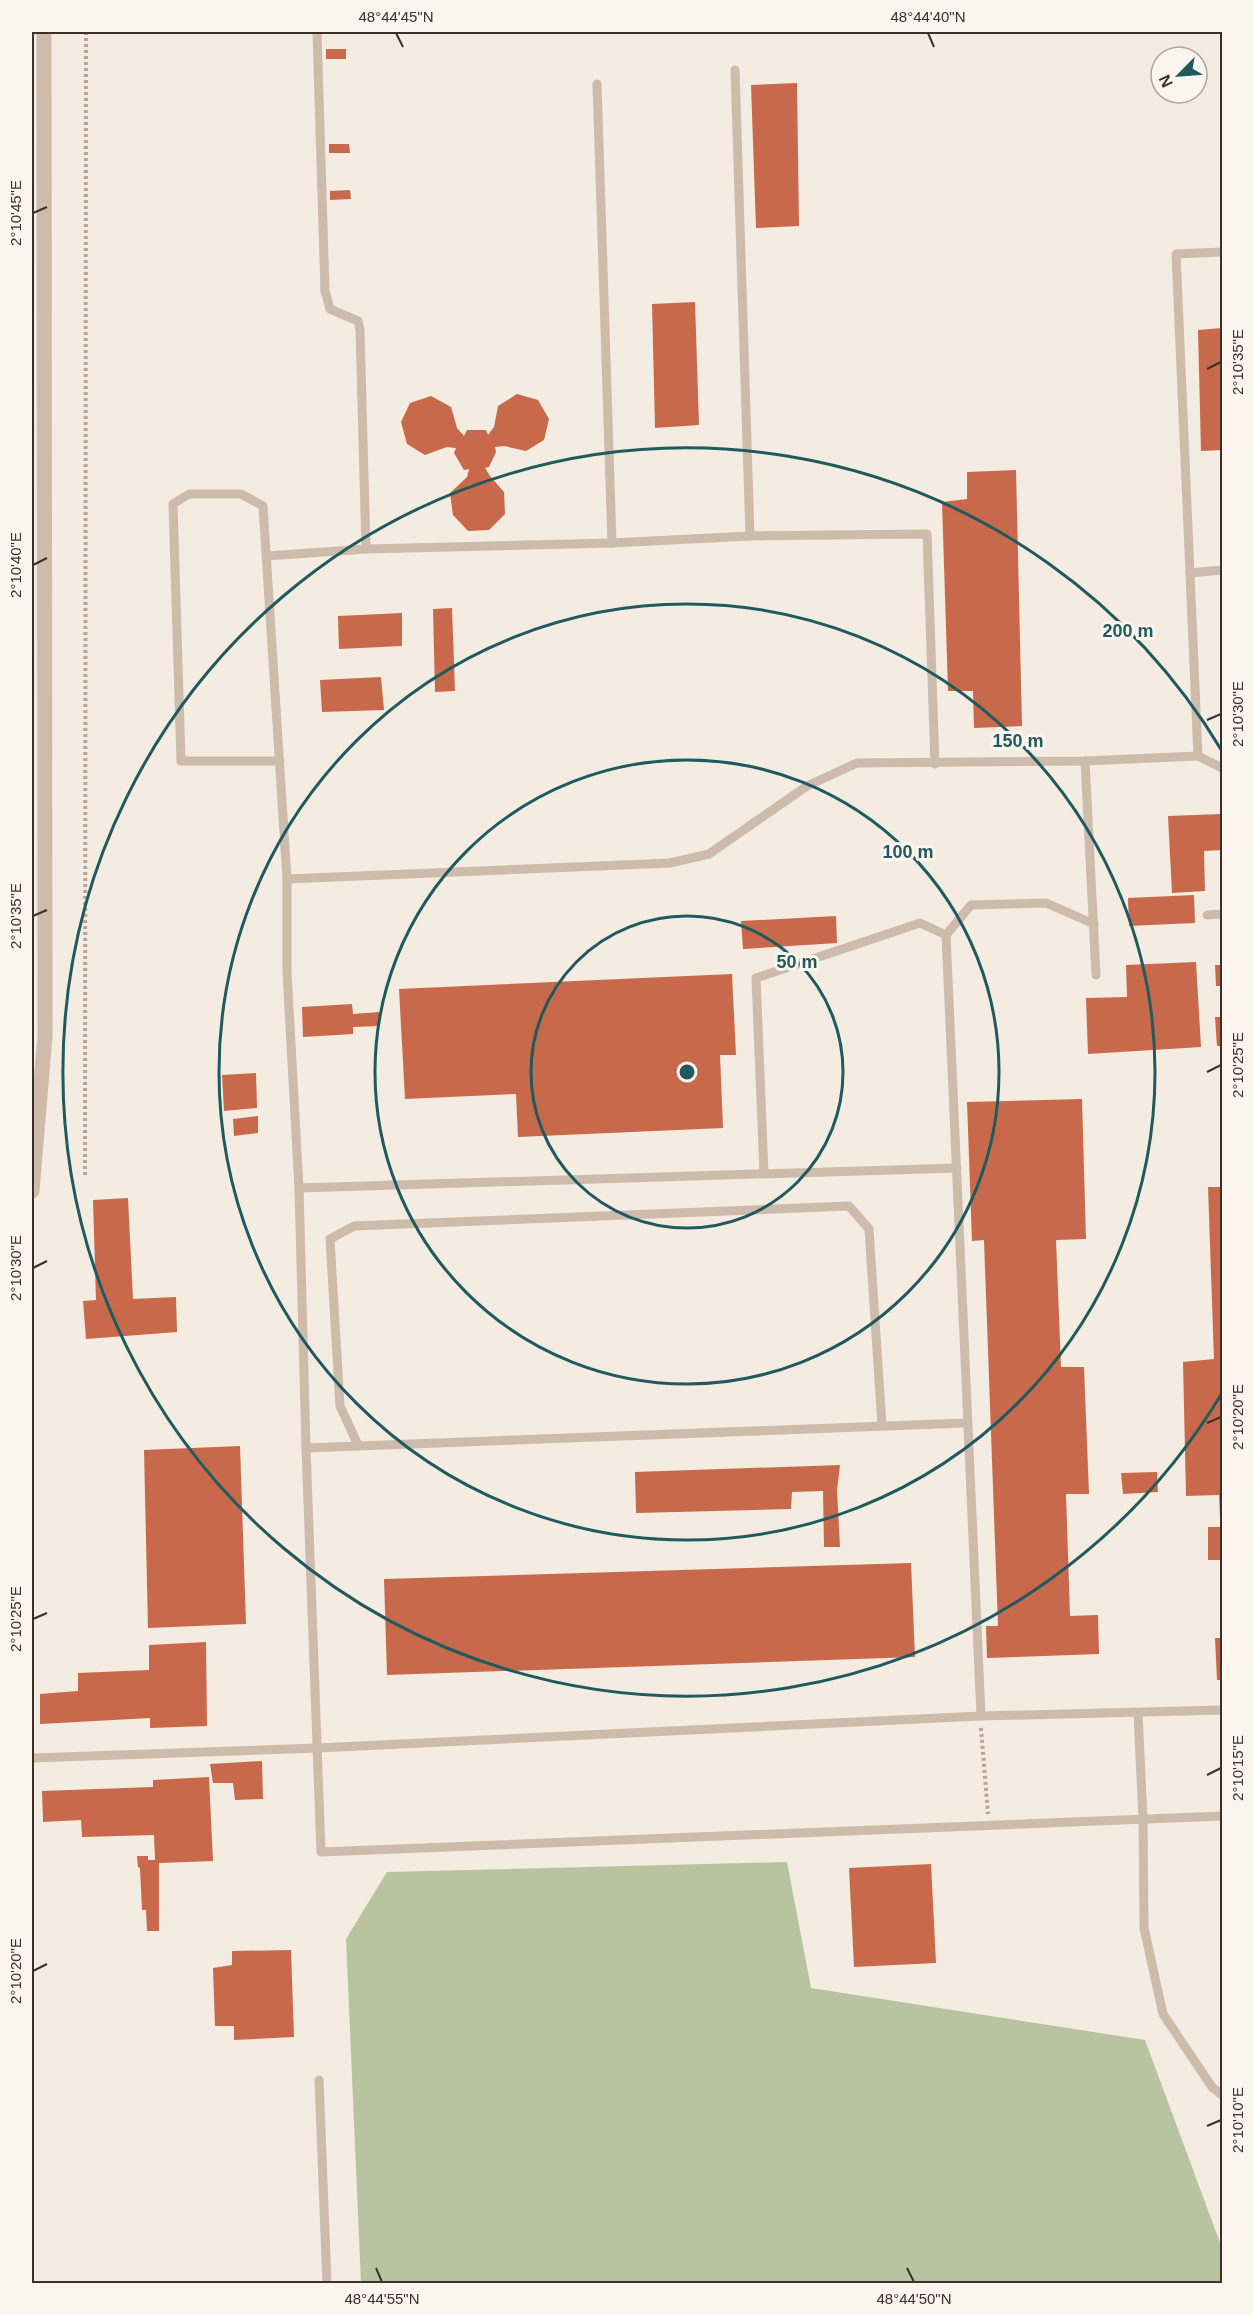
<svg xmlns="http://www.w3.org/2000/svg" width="1254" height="2315" font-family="Helvetica,sans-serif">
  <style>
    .green { fill: #b8c4a0 }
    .building { fill: #c8694b }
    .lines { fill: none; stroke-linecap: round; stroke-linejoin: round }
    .path { stroke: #b9a596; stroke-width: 4; stroke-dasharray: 3 3; stroke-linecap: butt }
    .service { stroke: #cdbbac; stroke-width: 9 }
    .tertiary { stroke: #cdbbac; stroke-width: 15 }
    .ticks { fill: none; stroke: #3b302b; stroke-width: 2 }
    .ring { fill: none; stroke: #1f5a5e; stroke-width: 3 }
    .centre { fill: #1f5a5e; stroke: #fbf5ee; stroke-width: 3 }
    .ring-label { font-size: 18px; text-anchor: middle; font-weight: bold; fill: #1f5a5e; stroke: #fbf5ee; stroke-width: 6; stroke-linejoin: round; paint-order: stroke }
    .neatline { fill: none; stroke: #3b302b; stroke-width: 2 }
    .ticks-label { font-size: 15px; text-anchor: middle; fill: #3b302b }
  </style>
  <rect width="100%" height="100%" fill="#f4ebe1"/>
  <!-- green -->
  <path class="green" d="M787 1862 811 1988 1145 2040 1222 2248V2283H361L346 1939 387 1872Z"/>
  <!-- building -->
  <g class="building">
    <rect x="326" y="49" width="20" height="10"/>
    <path d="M797 83 799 226 756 228 751 85Z"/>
    <path d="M329 144H349L350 153H329Z"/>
    <path d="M350 190 351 199 330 200V191Z"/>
    <path d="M695 302 699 425 655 428 652 304Z"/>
    <path d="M1222 328V450L1201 451 1198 330Z"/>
    <path d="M517 394 538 400 549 419 544 440 526 451 504 446 495 447 496 452 489 467 485 468 490 476 504 492 505 514 489 530 468 531 453 515 450 493 467 477 469 469 464 470 454 453 456 448 447 447 425 455 407 444 401 422 410 403 431 396 451 407 457 428 464 436 467 430H486L488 435 494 427 498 406Z"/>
    <path d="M1016 470 1022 726 974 728 973 691H948L942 502 967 499V472Z"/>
    <path d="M452 608 455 691 435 692 433 609Z"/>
    <path d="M402 613V646L339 649 338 616Z"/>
    <path d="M381 677 384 710 322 712 320 680Z"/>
    <path d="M1222 814V850L1204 851 1205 891 1172 893 1168 816Z"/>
    <path d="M1194 895 1195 923 1129 926 1128 898Z"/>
    <path d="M836 916 837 943 743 949 741 921Z"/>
    <path d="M1196 962 1201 1047 1088 1054 1086 998 1127 997 1126 965Z"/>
    <path d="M1215 965H1222V986H1216Z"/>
    <path d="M732 974 736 1055H720L723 1128 518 1137 516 1094 405 1099 399 989Z"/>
    <path d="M352 1004 353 1014 379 1012 380 1026 353 1027V1034L303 1037 302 1007Z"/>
    <path d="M1215 1017H1222V1046H1217Z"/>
    <path d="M256 1073 257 1108 224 1111 222 1075Z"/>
    <path d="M1082 1099 1086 1239 1056 1240 1061 1367H1084L1089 1494H1066L1070 1616 1098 1615 1099 1654 987 1658 986 1626H998L984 1240 972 1241 967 1102Z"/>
    <path d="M258 1116V1133L234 1136 233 1119Z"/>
    <path d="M1208 1187H1222V1518H1220L1219 1495 1186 1496 1183 1362 1214 1359Z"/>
    <path d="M128 1198 133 1299 176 1297 177 1332 86 1339 83 1301 96 1300 93 1200Z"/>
    <path d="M240 1446 246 1624 148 1628 144 1450Z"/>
    <path d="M840 1465 837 1490 840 1547H824L823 1491 792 1492 791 1509 636 1513 635 1472Z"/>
    <path d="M1157 1472 1158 1492 1123 1494 1121 1473Z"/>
    <rect x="1208" y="1527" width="14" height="33"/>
    <path d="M911 1563 915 1657 387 1675 384 1579Z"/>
    <path d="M1215 1638H1222V1680H1217Z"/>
    <path d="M206 1642 207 1726 150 1728V1718L40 1724V1694L78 1691V1673L149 1670V1645Z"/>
    <path d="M262 1761 263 1799 235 1800 233 1783H213L210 1764Z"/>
    <path d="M209 1777 213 1861 159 1863V1931H147L146 1910H142L140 1868 138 1867 137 1856H148V1860H155L154 1835 82 1837 81 1820 43 1822 42 1791 153 1787V1780Z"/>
    <path d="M931 1864 936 1963 854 1967 849 1868Z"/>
    <path d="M291 1950 294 2037 234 2040V2026H215L213 1968 232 1965V1951Z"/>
  </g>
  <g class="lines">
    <!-- path -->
    <g class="path">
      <path d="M85 1175 86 32"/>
      <path d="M981 1728 988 1814"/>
    </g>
    <!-- service -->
    <g class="service">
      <path d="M317 32 325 291 330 309 358 321 360 330 366 549"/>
      <path d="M735 70 750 536"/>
      <path d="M597 84 612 543"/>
      <path d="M267 556 366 549 612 543 750 536 927 534 935 764"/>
      <path d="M1190 573 1222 570"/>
      <path d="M1198 756 1222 768"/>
      <path d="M280 761H181L173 504 189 494H241L263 506 287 879V972L299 1188 306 1448 321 1852 1222 1816"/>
      <path d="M1085 761 1096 975"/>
      <path d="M287 879 670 863 709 854 807 786 857 763 1085 761 1198 756 1176 254 1222 252"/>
      <path d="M1207 915 1222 914"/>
      <path d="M764 1173 756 978 920 923 946 935"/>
      <path d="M299 1188 957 1168"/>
      <path d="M358 1445 340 1406 330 1239 354 1226 849 1206 869 1229 882 1425"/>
      <path d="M306 1448 965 1423"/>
      <path d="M1138 1713 1143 1819 1144 1928 1163 2014 1212 2087 1222 2095"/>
      <path d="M981 1716C967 1455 958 1195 946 935L971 905 1046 903 1094 924"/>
      <path d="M32 1758 318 1748 981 1716 1222 1710"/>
      <path d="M319 2080 327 2284"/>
    </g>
    <!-- tertiary -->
    <path class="tertiary" d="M32 1191 45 1036 44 32"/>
  </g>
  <!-- ticks -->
  <path class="ticks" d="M396 33 403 47M928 33 934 47M33 213 47 207M1207 369 1221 362M33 565 47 558M1207 720 1221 714M33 916 47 910M1207 1072 1221 1065M33 1268 47 1261M1207 1423 1221 1417M33 1619 47 1613M1207 1775 1221 1768M33 1971 47 1964M1207 2126 1221 2120M376 2268 382 2282M907 2268 914 2282"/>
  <!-- distance rings -->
  <g class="ring">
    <circle cx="687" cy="1072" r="156"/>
    <circle cx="687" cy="1072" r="312"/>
    <circle cx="687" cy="1072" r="468"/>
    <path d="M1222 1393A624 624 0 1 1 1222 751"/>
  </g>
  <circle cx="687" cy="1072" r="9" class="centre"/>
  <g class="ring-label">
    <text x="1128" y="637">200 m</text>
    <text x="1018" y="747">150 m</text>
    <text x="908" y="858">100 m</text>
    <text x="797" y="968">50 m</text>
  </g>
  <!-- border -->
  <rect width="1254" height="2315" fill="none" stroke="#fbf5ee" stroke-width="66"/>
  <!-- north arrow -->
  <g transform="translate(1179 75) rotate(245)"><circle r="28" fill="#fbf5ee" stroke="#aea6a0" stroke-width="1.5"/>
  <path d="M0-4.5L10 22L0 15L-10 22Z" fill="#1f5a5e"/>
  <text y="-9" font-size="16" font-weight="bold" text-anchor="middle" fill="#3b302b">N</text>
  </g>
  <rect x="33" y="33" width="1188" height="2249" class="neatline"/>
  <g class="ticks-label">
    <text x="396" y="22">48°44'45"N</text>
    <text x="928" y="22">48°44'40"N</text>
    <text transform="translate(16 213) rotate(-90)" y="5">2°10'45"E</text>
    <text transform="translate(1238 362) rotate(-90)" y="5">2°10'35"E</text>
    <text transform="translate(16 565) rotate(-90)" y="5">2°10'40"E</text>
    <text transform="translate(1238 714) rotate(-90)" y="5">2°10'30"E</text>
    <text transform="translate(16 916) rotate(-90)" y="5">2°10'35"E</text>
    <text transform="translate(1238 1065) rotate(-90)" y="5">2°10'25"E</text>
    <text transform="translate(16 1268) rotate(-90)" y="5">2°10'30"E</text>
    <text transform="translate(1238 1417) rotate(-90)" y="5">2°10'20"E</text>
    <text transform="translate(16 1619) rotate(-90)" y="5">2°10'25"E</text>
    <text transform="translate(1238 1768) rotate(-90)" y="5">2°10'15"E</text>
    <text transform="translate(16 1971) rotate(-90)" y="5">2°10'20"E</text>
    <text transform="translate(1238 2120) rotate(-90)" y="5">2°10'10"E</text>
    <text x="382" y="2304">48°44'55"N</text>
    <text x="914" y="2304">48°44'50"N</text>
  </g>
</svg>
